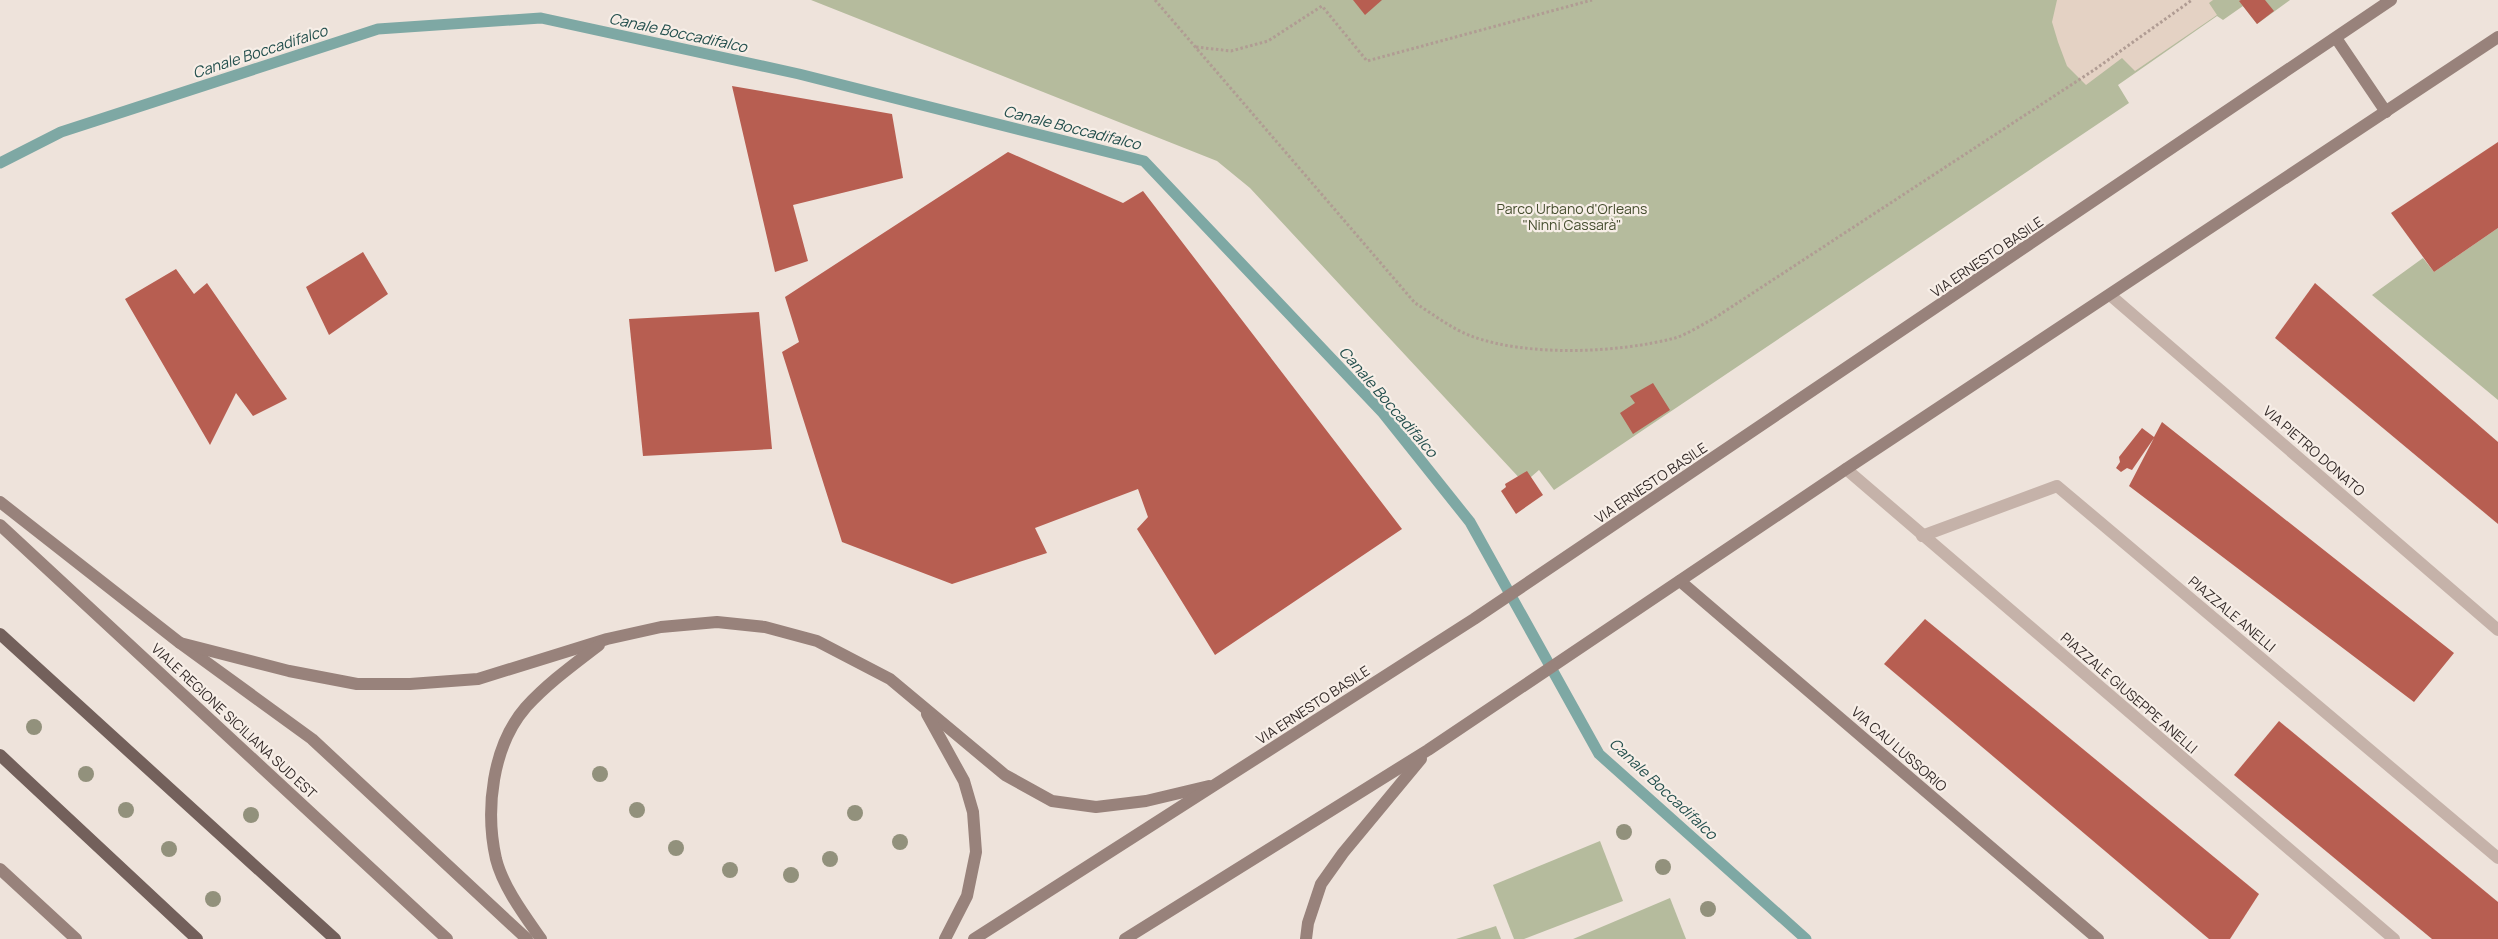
<svg xmlns="http://www.w3.org/2000/svg" width="2498" height="939" font-family="Manrope,sans-serif">
  <style>
    .green { fill: #b5bb9d }
    .plaza { fill: #e4d2c4 }
    .lines { fill: none; stroke-linecap: round; stroke-linejoin: round }
    .stream { stroke: #7ea8a4; stroke-width: 11 }
    .building { fill: #b75e51 }
    .path { stroke: #b09c93; stroke-width: 3; stroke-dasharray: 2.5 2.5; stroke-linecap: butt }
    .street { stroke: #c5b2a9; stroke-width: 12 }
    .secondary { stroke: #98827b; stroke-width: 12 }
    .primary { stroke: #73605b; stroke-width: 12 }
    .tree { fill: #92917c }
    .labels { text-anchor: middle; stroke-width: 4.5; stroke-linejoin: round; paint-order: stroke }
    .park-label { font-size: 14px; fill: #464e2f; stroke: #f7eee7 }
    .street-label { font-size: 14px; fill: #332a28; stroke: #f7eee7 }
    .water-label { font-size: 15px; font-style: italic; fill: #234f4d; stroke: #f7eee7 }
  </style>
  <rect width="100%" height="100%" fill="#eee3db"/>
  <!-- green -->
  <g class="green">
    <path d="M811 0H2290L2257 24 2243 6 2223 20 2217 16 2118 85 2129 103 1554 490 1539 470 1524 483 1250 188 1217 161Z"/>
    <path d="M2498 228V400L2372 295 2423 258 2434 272Z"/>
    <path d="M1600 841 1623 901 1524 939H1514L1493 885Z"/>
    <path d="M1670 898 1686 939H1573Z"/>
    <path d="M1496 926 1501 939H1456Z"/>
  </g>
  <!-- plaza -->
  <path class="plaza" d="M2057 0H2213L2209 3 2217 15 2135 71 2122 58 2086 85 2067 66 2058 42 2052 22Z"/>
  <g class="lines">
    <!-- stream -->
    <path class="stream" d="M0 163 61 132 378 29 541 18 799 74 1144 161 1383 413 1470 522 1599 754 1806 939"/>
  </g>
  <!-- building -->
  <g class="building">
    <path d="M1353 0H1382L1365 15Z"/>
    <path d="M2241 0H2265L2274 11 2257 24 2239 1Z"/>
    <path d="M732 86 892 114 903 178 793 205 808 261 775 272Z"/>
    <path d="M2498 142V228L2434 272 2391 213Z"/>
    <path d="M1008 152 1123 203 1143 191 1402 529 1215 655 1137 529 1148 517 1138 489 1035 528 1047 553 952 584 842 542 782 352 799 342 785 297Z"/>
    <path d="M363 252 388 294 329 335 306 287Z"/>
    <path d="M176 269 194 294 207 283 287 399 253 416 236 393 210 445 125 299Z"/>
    <path d="M2315 283 2498 442V524L2275 338Z"/>
    <path d="M759 312 772 449 643 456 629 319Z"/>
    <path d="M1653 383 1670 410 1633 434 1620 413 1635 403 1630 396Z"/>
    <path d="M2162 422 2454 653 2414 702 2129 486 2154 438 2132 470 2127 468 2121 472 2116 468 2120 462 2119 457 2142 428 2154 437Z"/>
    <path d="M1527 471 1543 495 1516 514 1501 491 1506 487 1505 484Z"/>
    <path d="M1925 619 2259 894 2230 939H2209L1884 664Z"/>
    <path d="M2279 721 2498 902V939H2432L2234 775Z"/>
  </g>
  <g class="lines">
    <!-- path -->
    <g class="path">
      <path d="M1155 0 1415 303C1433 314 1452 329 1471 336 1527 357 1618 353 1675 338 1688 334 1701 325 1713 319L2094 70 2192 0"/>
      <path d="M1196 47 1231 51 1268 41 1322 6 1367 61 1592 0"/>
    </g>
    <!-- street -->
    <g class="street">
      <path d="M2110 295 2498 630"/>
      <path d="M1846 469 2394 939"/>
      <path d="M1922 536 2057 486 2498 858"/>
    </g>
    <!-- secondary -->
    <g class="secondary">
      <path d="M2336 38 2386 112"/>
      <path d="M0 502 180 643 312 739 527 939"/>
      <path d="M0 525 447 939"/>
      <path d="M1680 581 2098 939"/>
      <path d="M180 643 289 671 357 684H410L478 679 607 639 661 627 717 622 765 627 817 641 890 679 1005 775 1052 801 1096 807 1146 801 1209 786"/>
      <path d="M927 714 964 781 973 812 976 852 967 896 945 939"/>
      <path d="M0 869 76 939"/>
      <path d="M541 939C525 916 503 887 496 859 485 810 492 746 526 707 548 683 573 665 599 645"/>
      <path d="M974 939 1474 619 2391 0"/>
      <path d="M1125 939 1428 750 1846 469 2498 37"/>
      <path d="M1306 939 1308 923 1321 884 1343 853 1421 759"/>
    </g>
    <!-- primary -->
    <g class="primary">
      <path d="M0 634 335 939"/>
      <path d="M0 755 197 939"/>
    </g>
  </g>
  <!-- trees -->
  <g class="tree">
    <circle cx="34" cy="727" r="8"/>
    <circle cx="86" cy="774" r="8"/>
    <circle cx="600" cy="774" r="8"/>
    <circle cx="126" cy="810" r="8"/>
    <circle cx="637" cy="810" r="8"/>
    <circle cx="855" cy="813" r="8"/>
    <circle cx="251" cy="815" r="8"/>
    <circle cx="1624" cy="832" r="8"/>
    <circle cx="900" cy="842" r="8"/>
    <circle cx="676" cy="848" r="8"/>
    <circle cx="169" cy="849" r="8"/>
    <circle cx="830" cy="859" r="8"/>
    <circle cx="1663" cy="867" r="8"/>
    <circle cx="730" cy="870" r="8"/>
    <circle cx="791" cy="875" r="8"/>
    <circle cx="213" cy="899" r="8"/>
    <circle cx="1708" cy="909" r="8"/>
  </g>
  <g class="labels">
    <!-- park labels -->
    <g class="park-label">
      <text x="1572" y="214">Parco Urbano d'Orleans<tspan x="1572" dy="16">"Ninni Cassarà"</tspan></text>
    </g>
    <!-- street labels -->
    <g class="street-label">
      <text transform="translate(1987 257) rotate(-34)" y="5">VIA ERNESTO BASILE</text>
      <text transform="translate(2314 451) rotate(41)" y="5">VIA PIETRO DONATO</text>
      <text transform="translate(1651 483) rotate(-34)" y="5">VIA ERNESTO BASILE</text>
      <text transform="translate(2232 614) rotate(40)" y="5">PIAZZALE ANELLI</text>
      <text transform="translate(2129 693) rotate(41)" y="5">PIAZZALE GIUSEPPE ANELLI</text>
      <text transform="translate(1313 705) rotate(-33)" y="5">VIA ERNESTO BASILE</text>
      <text transform="translate(234 721) rotate(43)" y="5">VIALE REGIONE SICILIANA SUD EST</text>
      <text transform="translate(1899 749) rotate(41)" y="5">VIA CAU LUSSORIO</text>
    </g>
    <!-- water labels -->
    <g class="water-label">
      <text transform="translate(678 33) rotate(12)" y="5">Canale Boccadifalco</text>
      <text transform="translate(260 52) rotate(-18)" y="5">Canale Boccadifalco</text>
      <text transform="translate(1072 128) rotate(14)" y="5">Canale Boccadifalco</text>
      <text transform="translate(1388 402) rotate(49)" y="5">Canale Boccadifalco</text>
      <text transform="translate(1663 789) rotate(43)" y="5">Canale Boccadifalco</text>
    </g>
  </g>
</svg>
